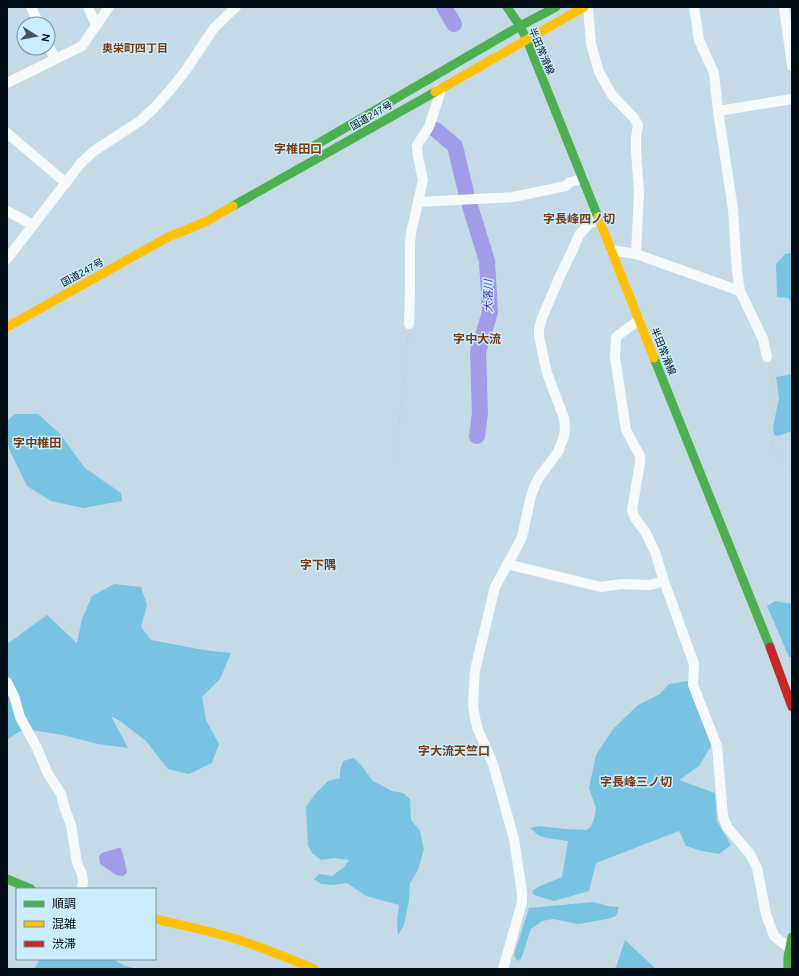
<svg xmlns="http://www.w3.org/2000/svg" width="799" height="976" font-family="Ubuntu,'Noto Sans JP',sans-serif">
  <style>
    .forest { fill: #78c2e2 }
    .water { fill: #a19be8 }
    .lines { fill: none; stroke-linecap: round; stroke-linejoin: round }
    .river { stroke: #a19be8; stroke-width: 16 }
    .path { stroke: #c8cfd3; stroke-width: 1.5; stroke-dasharray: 2 3; stroke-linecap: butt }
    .street { stroke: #f6fafb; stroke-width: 10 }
    .fast { stroke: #4caf50; stroke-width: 9 }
    .slow { stroke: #ffc107; stroke-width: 9 }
    .jam { stroke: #c62828; stroke-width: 9 }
    .labels { text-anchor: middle; stroke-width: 3; stroke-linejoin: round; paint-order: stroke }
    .street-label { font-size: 10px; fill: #020e15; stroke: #caecfd }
    .neighbourhood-label { font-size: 11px; font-weight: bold; fill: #783b12; stroke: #caecfd }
    .water-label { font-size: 11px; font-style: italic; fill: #522ea8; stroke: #caecfd }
    .quarter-label { font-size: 12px; font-weight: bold; fill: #783b12; stroke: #caecfd }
  </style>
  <rect width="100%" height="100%" fill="#c4dbe7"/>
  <!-- forest -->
  <g class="forest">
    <path d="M792 253V303L788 298 777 297 776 264 785 254Z"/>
    <path d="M792 374V396L791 410 792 414V431L778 436 774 435 773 427 779 398 776 377Z"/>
    <path d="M15 414H38L60 434 85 468 121 493 122 501 83 508 51 501 27 486 10 451 7 440V421Z"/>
    <path d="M114 584 141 587 147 605 141 627 151 640 204 650 231 653 220 679 202 697 206 720 219 744 212 763 189 774 168 769 146 741 120 721 111 716 128 748 98 744 63 735 32 730 20 731 7 740V644L47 615 77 643 82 619 92 596Z"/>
    <path d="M775 601 792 604V657H789L767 606Z"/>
    <path d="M688 681 713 743 699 766 679 780 715 793 717 821 731 845 719 854 702 851 686 846 679 831 596 863 589 891 554 901 534 895 532 891 540 886 562 877 568 841 546 838 538 835 530 828 540 826 566 829 586 830 591 827 595 815 596 808 589 788 596 755 613 729 638 705 660 694 669 684Z"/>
    <path d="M354 758 361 765 373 781 392 791 403 793 410 799 411 820 420 831 424 849 418 870 410 883 409 900 404 925 398 935 397 921 399 905 366 896 347 883 334 885 321 884 314 879 319 874 332 876 344 867 349 860 334 858 321 860 312 853 308 845 306 807 315 794 328 781 340 778V771L343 761Z"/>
    <path d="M594 902 607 906 619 907 616 916 607 919 578 924 553 919 542 921 531 929 521 959 517 961 514 955 529 908Z"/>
    <path d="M625 940 656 969H613L616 967Z"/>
    <path d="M39 959H113L123 965 137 969H34L37 964Z"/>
  </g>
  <!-- water -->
  <path class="water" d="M118 848H121L125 862 127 873 123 876 116 875 100 864 99 856 102 853Z"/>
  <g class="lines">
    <!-- river -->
    <g class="river">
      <path d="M444 7 454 24"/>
      <path d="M436 130 455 146 466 192"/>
      <path d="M470 206 487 261 490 312 478 352 480 413 477 436"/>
    </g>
    <!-- path -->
    <g class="path">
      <path d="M769 366C772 377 774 389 774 400 774 420 764 442 779 457 782 461 787 465 792 466"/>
      <path d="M396 458 408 334"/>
    </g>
    <!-- street -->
    <g class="street">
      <path d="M31 7 39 24"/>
      <path d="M88 7 96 25"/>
      <path d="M588 7 591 44 599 72 612 95 634 118 638 125 636 137V151L639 192 636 254"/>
      <path d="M694 7 699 40 714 73 718 111 733 209 737 272 740 291 763 339 767 357"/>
      <path d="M784 7 792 66"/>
      <path d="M48 44 55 59"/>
      <path d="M7 83 82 46 109 7"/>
      <path d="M718 111 792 99"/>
      <path d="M7 133 66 183"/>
      <path d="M418 202 513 197 566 186 570 182 583 179"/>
      <path d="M7 211 33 225"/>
      <path d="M611 250 636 254 740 291"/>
      <path d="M7 259 81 163 94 151 140 121 155 107 171 89 186 70 214 28 236 7"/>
      <path d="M639 320 616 337 615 357 626 430 640 456V463L632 510 635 518 646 533 655 552 664 581 694 664 693 685 717 746 723 816 727 827 750 854 757 868 766 914 774 936 789 948"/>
      <path d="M409 324 410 290V244L411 233 423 180 418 157 417 145 429 127 440 93 439 89"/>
      <path d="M507 564 601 587 622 584 650 585 664 581"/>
      <path d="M7 682 14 696 20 717 36 746 48 774 61 794 64 806 71 825 77 863 82 874 83 881 82 889"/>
      <path d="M503 969 522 902V893L514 839 493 764 485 745 478 730 475 718 473 705 475 670 495 587 518 545 522 537 531 496 535 485 540 476 558 452 564 436 565 427 564 418 547 373 539 337V329L542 318 560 276 574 247 579 235 589 224 598 220"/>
    </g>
    <!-- fast -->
    <g class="fast">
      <path d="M507 7 520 26 527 40 598 217"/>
      <path d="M307 150 520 26 556 7"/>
      <path d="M233 206 435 92"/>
      <path d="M654 358 770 647"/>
      <path d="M7 879 31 889"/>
      <path d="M788 969V957L792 937"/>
    </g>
    <!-- slow -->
    <g class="slow">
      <path d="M435 92 584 7"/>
      <path d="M598 217 654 358"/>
      <path d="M7 327 168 237 205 222 233 206"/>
      <path d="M155 919C185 926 216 932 245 942 269 950 292 960 315 969"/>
    </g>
    <!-- jam -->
    <path class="jam" d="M770 647 792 707"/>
  </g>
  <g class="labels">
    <!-- street labels -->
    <g class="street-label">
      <text transform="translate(542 51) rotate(67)" y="4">半田常滑線</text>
      <text transform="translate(371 115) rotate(-30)" y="4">国道247号</text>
      <text transform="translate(82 272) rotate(-29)" y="4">国道247号</text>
      <text transform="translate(664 351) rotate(68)" y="4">半田常滑線</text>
    </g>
    <!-- neighbourhood labels -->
    <g class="neighbourhood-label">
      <text x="135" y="52">奥栄町四丁目</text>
    </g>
    <!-- water labels -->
    <g class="water-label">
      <text transform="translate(488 296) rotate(-90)" y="4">大落川</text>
    </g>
    <!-- quarter labels -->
    <g class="quarter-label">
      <text x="298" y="153">字椎田口</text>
      <text x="579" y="223">字長峰四ノ切</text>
      <text x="477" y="343">字中大流</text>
      <text x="37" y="447">字中椎田</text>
      <text x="318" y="569">字下隅</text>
      <text x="454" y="755">字大流天竺口</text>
      <text x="636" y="786">字長峰三ノ切</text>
    </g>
  </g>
  <!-- border -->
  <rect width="799" height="976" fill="none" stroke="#020e15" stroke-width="16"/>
  <!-- legend -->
  <rect x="16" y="888" width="140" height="72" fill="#caecfd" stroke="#7a93a0"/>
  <rect x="24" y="901" width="20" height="6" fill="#4caf50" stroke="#7a93a0"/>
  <text x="52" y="908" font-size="12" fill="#020e15">順調</text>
  <rect x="24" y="921" width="20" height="6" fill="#ffc107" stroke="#7a93a0"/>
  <text x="52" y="928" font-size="12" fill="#020e15">混雑</text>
  <rect x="24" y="941" width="20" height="6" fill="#c62828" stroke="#7a93a0"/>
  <text x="52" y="948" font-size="12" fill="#020e15">渋滞</text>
  <!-- north arrow -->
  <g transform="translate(36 36) rotate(101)"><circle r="19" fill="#caecfd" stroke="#7a93a0"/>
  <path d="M0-3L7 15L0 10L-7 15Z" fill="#46565e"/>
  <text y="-6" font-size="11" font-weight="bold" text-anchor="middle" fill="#020e15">N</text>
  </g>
</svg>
